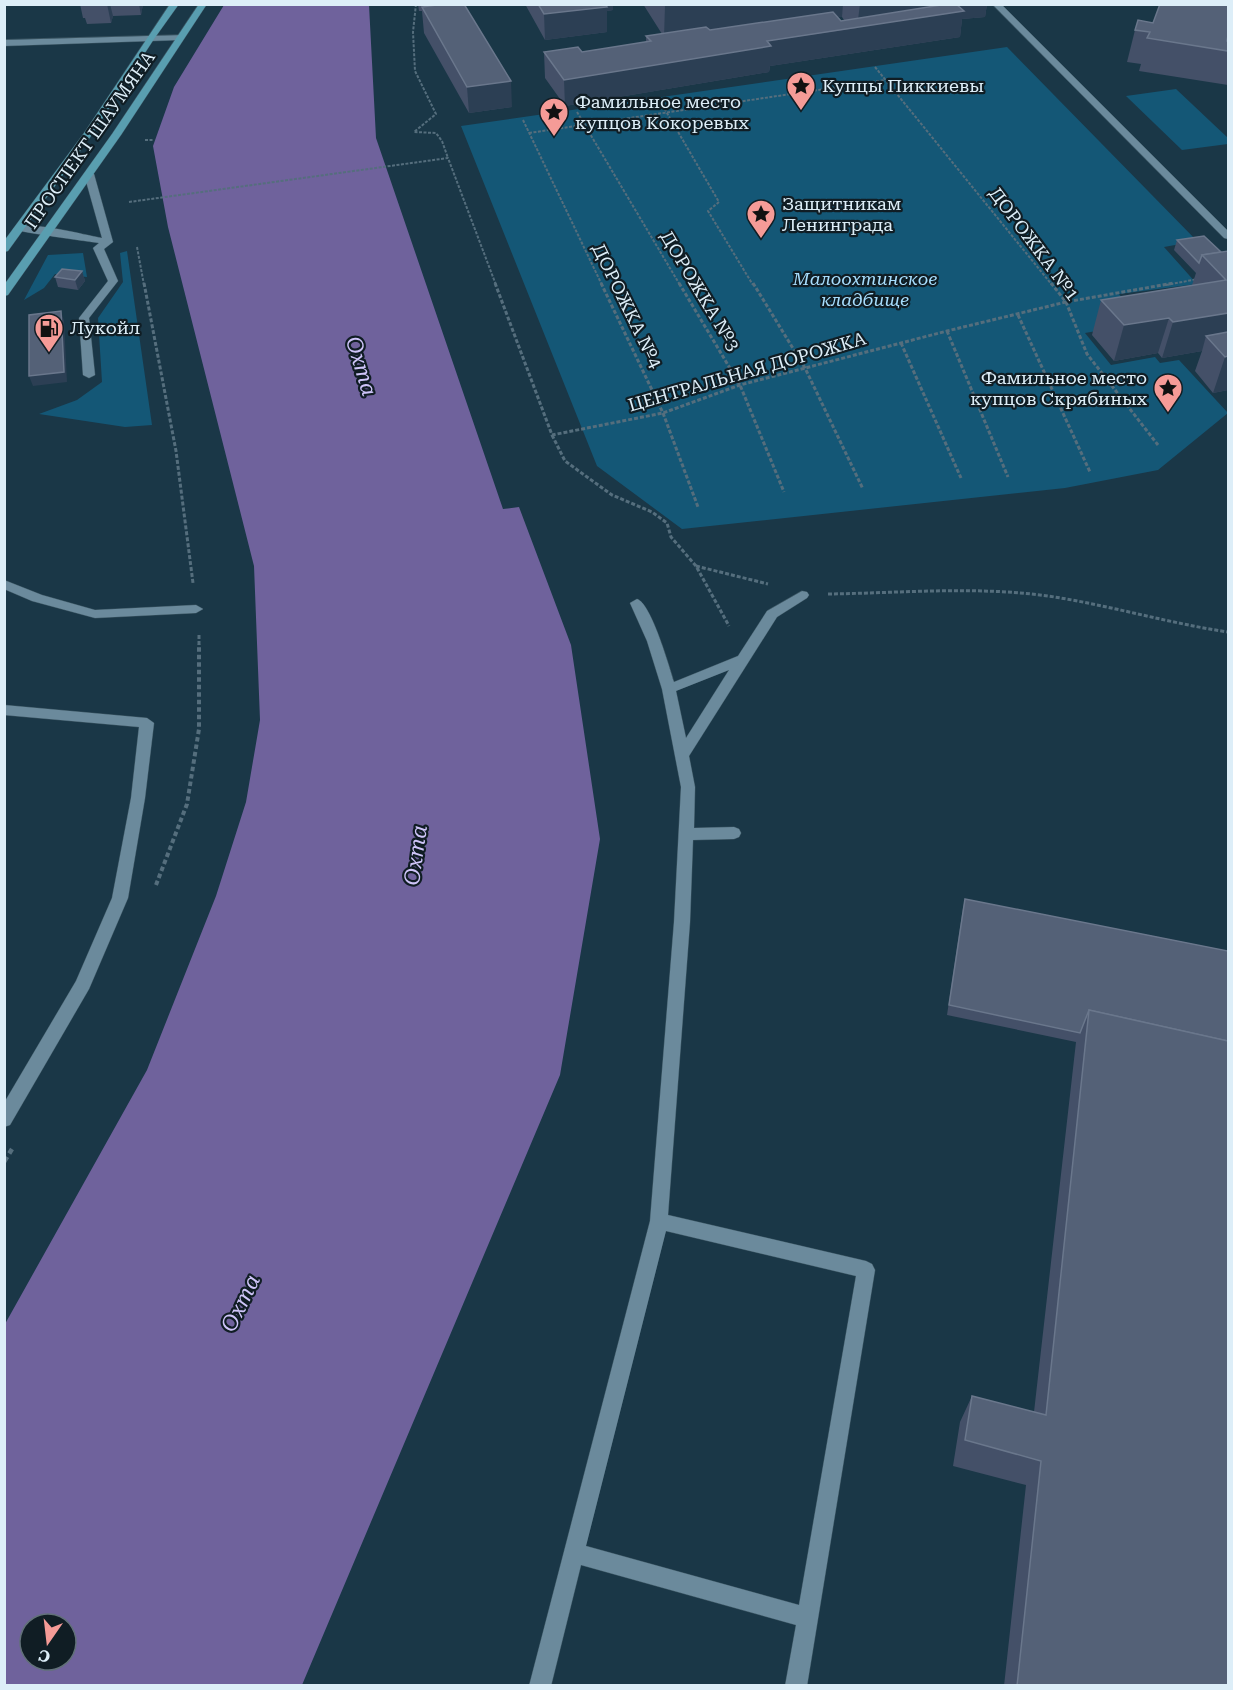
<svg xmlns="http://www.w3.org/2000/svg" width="1233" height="1690" font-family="'Roboto Serif',serif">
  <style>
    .green { fill: #145776 }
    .water { fill: #6f629c; fill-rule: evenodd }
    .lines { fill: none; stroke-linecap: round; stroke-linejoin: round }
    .lane-casing { stroke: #3a5461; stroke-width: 1 }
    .secondary-casing { stroke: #3a5461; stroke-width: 1 }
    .path-far3 { stroke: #556e7d; stroke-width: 2; stroke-dasharray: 3 1.5; stroke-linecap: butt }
    .path-far2 { stroke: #556e7d; stroke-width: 3; stroke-dasharray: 4 2; stroke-linecap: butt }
    .path-far1 { stroke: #556e7d; stroke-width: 4; stroke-dasharray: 4.5 3; stroke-linecap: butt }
    .path { stroke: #556e7d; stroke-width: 4.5; stroke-dasharray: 6 4; stroke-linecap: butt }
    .lane { fill: #6b8a9c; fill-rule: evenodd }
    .secondary { fill: #599eb0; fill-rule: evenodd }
    .wall { fill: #445068; fill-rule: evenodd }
    .shaded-wall { fill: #2c3f54 }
    .building { fill: #546177; stroke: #6a778c; stroke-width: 1.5 }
    .labels { text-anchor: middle; stroke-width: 4.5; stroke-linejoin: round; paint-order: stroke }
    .far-poi-label { font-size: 18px; fill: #ddeef8; stroke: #101d24; text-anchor: start }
    .far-street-label { font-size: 18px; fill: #ddeef8; stroke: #101d24 }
    .far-park-label { font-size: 18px; font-style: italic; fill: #a7defe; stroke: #101d24 }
    .water-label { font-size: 22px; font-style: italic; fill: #cfc5f9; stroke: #101d24 }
  </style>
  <rect width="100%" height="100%" fill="#1a3747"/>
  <!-- green -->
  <g class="green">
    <path d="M1007 47 1197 241 1164 247 1197 284 1119 294 1142 323 1085 333 1111 365 1155 357 1160 363 1179 360 1228 413 1158 470 1065 488 682 529 597 466 461 126Z"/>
    <path d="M1176 89 1228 138V144L1182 150 1126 96Z"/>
    <path d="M127 251 152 425 125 427 39 414 77 400 102 382 98 318 123 282 120 253Z"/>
    <path d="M83 253 87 277 55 274 44 288 24 300 48 255Z"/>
  </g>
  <!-- water -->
  <path class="water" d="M224 5H369L376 138 503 509 519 507 571 645 600 839 560 1075 302 1685H5V1324L147 1070 216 896 246 802 260 720 254 566 168 227 153 146 174 87ZM30 1624H66V1660H30Z"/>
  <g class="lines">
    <!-- lane casing -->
    <g class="lane-casing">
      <g id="lane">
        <path d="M992 4H1001L1228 231V239L1224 238Z"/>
        <path d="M183 35 184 37 180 40 4 46V40Z"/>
        <path d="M89 171 94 174 113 242 104 249 118 281 89 318 95 375 89 378 83 375 79 318 108 281 93 248 99 243C86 241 18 232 13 229 26 219 84 235 102 238L84 174Z"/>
        <path d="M4 580 42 595 95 610 196 605 203 609 196 613 95 618 32 601 4 589Z"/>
        <path d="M802 591 807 592 809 595 807 598 777 617 689 756 695 787 694 828 734 827 739 829 741 833 739 837 734 839 693 840 690 922 668 1215 866 1261 872 1264 875 1270 807 1686H785L796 1625 581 1565 551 1686H529L650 1221 674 922 681 787 662 689 647 641 630 603 637 599C651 603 669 666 674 682L738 656 767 611ZM729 670 686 738 676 691ZM666 1231 856 1276 799 1605 586 1546Z"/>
        <path d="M4 705 147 718 154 723 145 798 128 898 89 989 10 1125 4 1127V1103L76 981 112 898 131 798 139 727 4 715Z"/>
      </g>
    </g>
    <!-- secondary casing -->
    <g class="secondary-casing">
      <g id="secondary">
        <path d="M170 4H179L154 39 91 136 8 251 4 252V241L84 133Z"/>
        <path d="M199 4H207L121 135 8 295 4 296V285L112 134Z"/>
      </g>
    </g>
    <!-- path-far3 -->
    <g class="path-far3">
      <path d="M416 4 413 32 415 71 436 114 414 132 436 133 442 141 448 158"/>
      <path d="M875 67 1052 285"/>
      <path d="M660 101 719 202 708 211 753 285"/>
      <path d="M577 112 680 285"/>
      <path d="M523 120 602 285"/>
      <path d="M529 133 885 80"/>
      <path d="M145 140H154"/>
      <path d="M129 202 448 158 496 285"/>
      <path d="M137 247 144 285"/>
      <path d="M1166 285 1198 279"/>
    </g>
    <!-- path-far2 -->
    <g class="path-far2">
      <path d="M144 283 176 451 193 583"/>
      <path d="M495 283 552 435 663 413 740 385 947 331 1066 302 1174 283"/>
      <path d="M601 283 663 413 698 507"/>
      <path d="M679 283 740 385 784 492"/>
      <path d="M753 283 805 368 863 489"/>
      <path d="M1051 283 1066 302 1087 354 1158 445"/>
      <path d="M1018 315 1090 472"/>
      <path d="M947 331 1008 477"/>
      <path d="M901 343 961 478"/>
      <path d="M552 435 565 461 612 495 652 512 667 523 671 537 696 566 729 626"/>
      <path d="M696 566 768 584"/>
      <path d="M828 594C901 593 976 586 1048 596 1109 605 1167 623 1228 632"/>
      <path d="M199 635V646"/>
    </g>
    <!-- path-far1 -->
    <path class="path-far1" d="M156 885 187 804 199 729V644"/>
    <!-- path -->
    <path class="path" d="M4 1162 12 1149"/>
    <!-- lane -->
    <use href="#lane" class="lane"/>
    <!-- secondary -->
    <use href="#secondary" class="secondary"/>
  </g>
  <!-- wall -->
  <g class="wall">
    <path d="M80 4H143L141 15 113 16 111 23 87 24 85 18H83Z"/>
    <path d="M418 4H439L512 107 469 113 424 33 422 11H419Z"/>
    <path d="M525 4H613V10L607 11V32L545 40Z"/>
    <path d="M643 4H934L933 7 943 5 942 4H987L985 17 962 19 960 37 770 66 769 72 565 106 545 78 544 52H582L646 42V36L662 34ZM837 17H842L844 20 841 21Z"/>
    <path d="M1228 4V36L1227 41 1228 42V85L1139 71 1141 64 1127 62 1135 30 1153 23Z"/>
    <path d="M1177 240 1221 252 1228 251V390L1213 393 1195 371 1202 351 1162 358 1158 353 1114 361 1092 335 1101 300 1192 285 1196 273 1174 250Z"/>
    <path d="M82 271 85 281 78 290 58 287 55 277Z"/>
    <path d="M965 899 1228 951V1686H1004L1026 1485 953 1466 960 1422 972 1396 1034 1412 1076 1042 947 1015 963 908Z"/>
  </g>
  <!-- shaded-wall -->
  <g class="shaded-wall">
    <path d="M107 4H110L113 16 111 23Z"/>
    <path d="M139 4H143L141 15Z"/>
    <path d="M595 4H613V10L607 11V32L545 40 544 14Z"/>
    <path d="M672 4H843L842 17 664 37 665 5Z"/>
    <path d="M860 4H934L932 16 958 12 959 4H987L985 17 962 19 960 37 770 66 769 72 565 106 564 80 767 41 857 28Z"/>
    <path d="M511 81 512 107 469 113 467 87Z"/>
    <path d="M82 271 85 281 78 290 75 280Z"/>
    <path d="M61 311 64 321 67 382 33 386 29 376Z"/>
    <path d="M1228 313V347L1206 336 1202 351 1162 358 1173 322Z"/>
    <path d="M1169 318 1158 353 1114 361 1124 325Z"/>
    <path d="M1228 356V390L1213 393 1225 357Z"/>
  </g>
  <!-- building -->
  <g class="building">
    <path d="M444 4H464L511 81 467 87 422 7Z"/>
    <path d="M538 4H605L607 7 544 14Z"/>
    <path d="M947 4H956L964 11 767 41 771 46 564 80 544 52 578 47 582 52 651 41 646 36 706 27 710 30 833 12 841 21Z"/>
    <path d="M1160 4H1228V35L1227 41 1228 42V51L1147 38 1150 32 1135 30 1138 20 1153 23Z"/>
    <path d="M1204 236 1221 252 1202 255 1199 263 1177 240Z"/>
    <path d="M1228 251V313L1173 322 1169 318 1124 325 1101 300 1226 280 1202 255Z"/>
    <path d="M62 269 82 271 75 280 55 277Z"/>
    <path d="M61 311 64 372 29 376V315Z"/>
    <path d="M1228 332V356L1225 357 1206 336Z"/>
    <path d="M965 899 1228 951V1041L1089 1010 1080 1033 949 1005Z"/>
    <path d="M1089 1010 1228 1041V1686H1017L1041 1461 965 1440 972 1396 1046 1415Z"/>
  </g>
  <!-- icons -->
  <defs>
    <g id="sight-pin" transform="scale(1.5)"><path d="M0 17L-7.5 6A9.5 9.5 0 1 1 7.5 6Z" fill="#f59b97" stroke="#101d24"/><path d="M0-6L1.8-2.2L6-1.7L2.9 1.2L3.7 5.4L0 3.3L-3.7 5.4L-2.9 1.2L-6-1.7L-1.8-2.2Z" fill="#111"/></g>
    <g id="fuel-pin" transform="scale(1.5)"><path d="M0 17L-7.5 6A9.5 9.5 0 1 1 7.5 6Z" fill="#f59b97" stroke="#101d24"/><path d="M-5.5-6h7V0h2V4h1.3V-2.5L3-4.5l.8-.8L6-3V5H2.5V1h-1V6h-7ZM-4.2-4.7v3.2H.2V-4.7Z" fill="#111"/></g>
  </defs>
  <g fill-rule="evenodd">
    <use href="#sight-pin" x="801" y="86"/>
    <use href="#sight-pin" x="554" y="112"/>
    <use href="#sight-pin" x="761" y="214"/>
    <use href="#fuel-pin" x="49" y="328"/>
    <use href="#sight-pin" x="1168" y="388"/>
  </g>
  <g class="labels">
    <!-- far-poi labels -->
    <g class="far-poi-label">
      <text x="822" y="92">Купцы Пиккиевы</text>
      <text x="575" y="108">Фамильное место<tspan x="575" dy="21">купцов Кокоревых</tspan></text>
      <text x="782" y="210">Защитникам<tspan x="782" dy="21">Ленинграда</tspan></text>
      <text x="70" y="334">Лукойл</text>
      <text x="1147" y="384" text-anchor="end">Фамильное место<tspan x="1147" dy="21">купцов Скрябиных</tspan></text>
    </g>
    <!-- far-street labels -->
    <g class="far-street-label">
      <text transform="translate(90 140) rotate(-55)" y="6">ПРОСПЕКТ ШАУМЯНА</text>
      <text transform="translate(1034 244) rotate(53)" y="6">ДОРОЖКА №1</text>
      <text transform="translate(700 291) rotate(59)" y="6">ДОРОЖКА №3</text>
      <text transform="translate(627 306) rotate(64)" y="6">ДОРОЖКА №4</text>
      <text transform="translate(747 372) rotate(-16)" y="6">ЦЕНТРАЛЬНАЯ ДОРОЖКА</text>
    </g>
    <!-- far-park labels -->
    <g class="far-park-label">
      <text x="865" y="285">Малоохтинское<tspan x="865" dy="21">кладбище</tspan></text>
    </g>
    <!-- water labels -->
    <g class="water-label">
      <text transform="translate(362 366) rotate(73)" y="8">Охта</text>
      <text transform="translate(415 855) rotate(-82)" y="8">Охта</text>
      <text transform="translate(240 1303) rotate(-64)" y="8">Охта</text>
    </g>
  </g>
  <!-- border -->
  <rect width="1233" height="1690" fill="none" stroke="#ddeef8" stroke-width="12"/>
  <!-- north arrow -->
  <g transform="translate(48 1642) rotate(194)"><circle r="28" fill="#101d24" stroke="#627179" stroke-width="1.5"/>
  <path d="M0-4.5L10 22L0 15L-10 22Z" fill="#f59b97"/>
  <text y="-9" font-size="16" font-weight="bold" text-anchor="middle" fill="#ddeef8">С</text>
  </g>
</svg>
